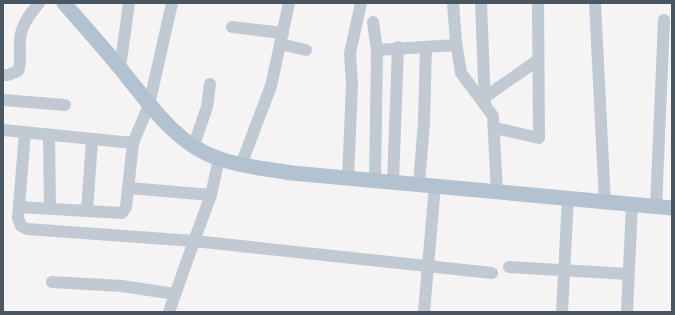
<svg xmlns="http://www.w3.org/2000/svg" width="675" height="315" font-family="'Source Sans 3',sans-serif">
  <style>
    .lines { fill: none; stroke-linecap: round; stroke-linejoin: round }
    .minor { stroke: #c1cad2; stroke-width: 12 }
    .major { stroke: #b3c2d1; stroke-width: 15 }
  </style>
  <rect width="100%" height="100%" fill="#f5f3f3"/>
  <g class="lines">
    <!-- minor -->
    <g class="minor">
      <path d="M453 3 456 42 461 73 493 116 497 192"/>
      <path d="M481 3 485 105"/>
      <path d="M595 3 605 203"/>
      <path d="M373 22 377 50 375 181"/>
      <path d="M232 27 283 33"/>
      <path d="M280 44 306 50"/>
      <path d="M377 50 456 45"/>
      <path d="M120 68 129 3"/>
      <path d="M3 75H8L18 71C22 61 19 51 20 40 21 25 30 14 39 3"/>
      <path d="M485 97 538 60"/>
      <path d="M3 100 65 105"/>
      <path d="M495 128 539 138 538 3"/>
      <path d="M3 130 133 143 149 105 172 3"/>
      <path d="M25 132 18 218 21 226 27 229 194 241 211 195 219 159"/>
      <path d="M49 135 50 208"/>
      <path d="M194 145 207 107 210 84"/>
      <path d="M241 165 271 86 289 3"/>
      <path d="M348 177 352 85 350 53 361 3"/>
      <path d="M393 182 398 47"/>
      <path d="M419 184 424 122 426 47"/>
      <path d="M129 188 211 195"/>
      <path d="M19 207 122 213 126 207 133 143"/>
      <path d="M656 207 664 20"/>
      <path d="M87 211 92 140"/>
      <path d="M509 267 628 274"/>
      <path d="M52 282 122 286 175 294"/>
      <path d="M169 312 194 241 492 273"/>
      <path d="M424 312 435 185"/>
      <path d="M562 312 568 198"/>
      <path d="M627 312 632 204"/>
    </g>
    <!-- major -->
    <path class="major" d="M64 3C83 25 102 46 120 68 148 102 176 145 220 159 243 167 269 169 292 173L672 208"/>
  </g>
  <!-- border -->
  <rect width="675" height="315" fill="none" stroke="#4a5661" stroke-width="8"/>
</svg>
